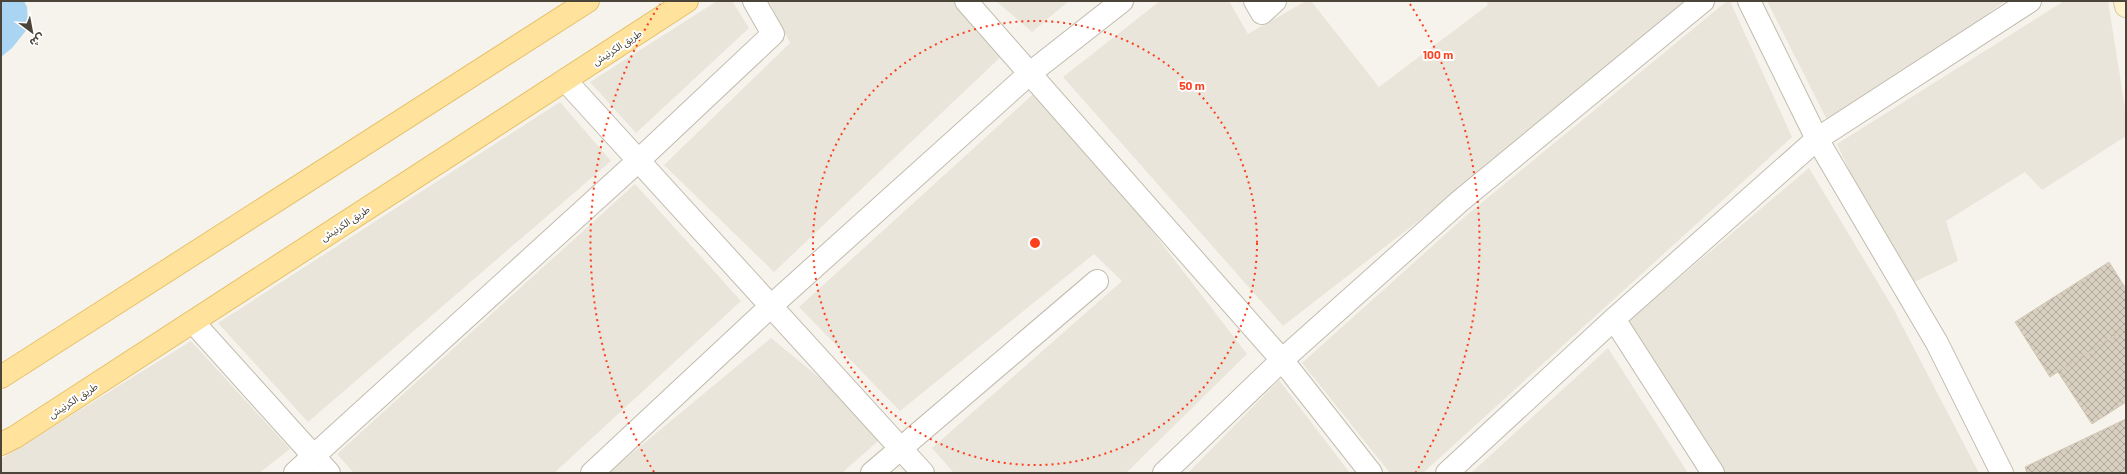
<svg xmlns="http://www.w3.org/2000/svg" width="2127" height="474" font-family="Barlow,'Noto Sans Arabic',sans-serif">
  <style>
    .residential { fill: #eae5da }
    .water { fill: #a9d4f2 }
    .building { fill: url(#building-cross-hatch); stroke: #d3c7b4 }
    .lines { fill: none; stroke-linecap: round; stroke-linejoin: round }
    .street-casing { stroke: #c2bbae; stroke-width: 24 }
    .secondary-casing { stroke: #d6c79b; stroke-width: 24 }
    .primary-casing { stroke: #e6c16a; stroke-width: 24 }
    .street { stroke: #fff; stroke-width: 22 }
    .secondary { stroke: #fff3cd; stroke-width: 22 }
    .primary { stroke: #ffe39c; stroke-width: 22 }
    .ring { fill: none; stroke: #fc3f1d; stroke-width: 2; stroke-dasharray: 2 4 }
    .labels { text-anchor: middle; stroke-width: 4; stroke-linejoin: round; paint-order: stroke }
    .street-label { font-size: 10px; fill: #4b4439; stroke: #fff }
    .centre { fill: #fc3f1d; stroke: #fff; stroke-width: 2 }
    .ring-label { font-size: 12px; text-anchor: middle; font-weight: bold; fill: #fc3f1d; stroke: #fff; stroke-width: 4; stroke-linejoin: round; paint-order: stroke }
  </style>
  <defs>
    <pattern id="building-cross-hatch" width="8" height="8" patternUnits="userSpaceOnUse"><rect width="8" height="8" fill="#d8cfc1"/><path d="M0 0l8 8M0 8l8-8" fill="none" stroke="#b1aa9e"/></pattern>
  </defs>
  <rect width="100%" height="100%" fill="#f6f3ec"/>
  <!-- residential -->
  <g class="residential">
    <path d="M717 1H732L749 28 636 133 590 82Z"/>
    <path d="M769 1H958L1008 50 774 272 664 165 790 43Z"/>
    <path d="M996 1H1069L1032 32Z"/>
    <path d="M1160 1H1229L1248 34 1306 1H1311L1379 87 1488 5 1486 1H1702L1283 326 1063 77Z"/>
    <path d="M1727 1H1730L1792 137 1423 473H1390L1302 363 1468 214Z"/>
    <path d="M1767 1H2005L1832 130Z"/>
    <path d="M2064 1H2108L2126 114V136L2042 190 2025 172 1946 221 1958 261 1904 287 1837 144Z"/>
    <path d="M1041 87 1247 354 1126 473H954L932 448 1122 281 1094 254 900 411 799 307Z"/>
    <path d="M560 102 611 161 308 422 218 323Z"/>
    <path d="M1809 168 1893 308 1979 473H1712L1620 328Z"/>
    <path d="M635 184 741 301 554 473H354L337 454Z"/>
    <path d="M771 338 887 433 842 473H608Z"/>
    <path d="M191 341 290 449 259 473H1V459Z"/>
    <path d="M1608 348 1688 473H1471Z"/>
    <path d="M1279 380 1350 473H1188Z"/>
  </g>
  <!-- water -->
  <path class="water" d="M1 1H24L27 7 28 28 12 48 1 57Z"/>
  <!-- building -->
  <g class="building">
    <path d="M2109 262 2126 289V328L2050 377 2015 322Z"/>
    <path d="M2126 328V402L2092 424 2058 372Z"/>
    <path d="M2126 419V473H2027L2025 467Z"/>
  </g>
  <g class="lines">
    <!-- street casing -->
    <g class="street-casing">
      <g id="street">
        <path d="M966 1 1282 360 1371 473"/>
        <path d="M1255 1 1262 13 1275 1"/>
        <path d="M1749 1 1817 139 1937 343 2002 473"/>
        <path d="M565 80 923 473"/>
        <path d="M1614 319 1713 473"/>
        <path d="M193 322 329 473"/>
        <path d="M295 473 638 161 773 34 754 1"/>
        <path d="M592 473 771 306 1029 74 1122 1"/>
        <path d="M872 473 1097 281"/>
        <path d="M1164 473 1282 360 1460 201 1703 1"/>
        <path d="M1447 473 1614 319 1817 139 2030 1"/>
      </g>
    </g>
    <!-- secondary casing -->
    <g class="secondary-casing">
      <path id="secondary" d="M2125 1 2126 6"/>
    </g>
    <!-- primary casing -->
    <g class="primary-casing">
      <g id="primary">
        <path d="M1 377 588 1"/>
        <path d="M1 444 15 437 687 1"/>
      </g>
    </g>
    <!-- street -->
    <use href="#street" class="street"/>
    <!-- secondary -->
    <use href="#secondary" class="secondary"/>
    <!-- primary -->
    <use href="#primary" class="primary"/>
  </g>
  <!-- distance rings -->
  <g class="ring">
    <circle cx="1035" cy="243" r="222"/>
    <path d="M654 472A445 445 0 0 1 660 4M1410 4A445 445 0 0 1 1416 472"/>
  </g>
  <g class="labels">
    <!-- street labels -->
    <g class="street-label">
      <text transform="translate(617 47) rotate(-33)" y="4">طريق الكرنيش</text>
      <text transform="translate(345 223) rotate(-33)" y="4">طريق الكرنيش</text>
      <text transform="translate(73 400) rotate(-33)" y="4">طريق الكرنيش</text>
    </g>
  </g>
  <circle cx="1035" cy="243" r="6" class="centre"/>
  <g class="ring-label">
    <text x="1438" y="59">100 m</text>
    <text x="1192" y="90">50 m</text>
  </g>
  <!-- border -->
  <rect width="2127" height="474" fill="none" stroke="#4b4439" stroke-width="4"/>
  <!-- north arrow -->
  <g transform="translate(32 32) rotate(148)" stroke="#ffffff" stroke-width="3" paint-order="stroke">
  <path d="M0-3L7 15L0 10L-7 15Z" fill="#4b4439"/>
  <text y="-6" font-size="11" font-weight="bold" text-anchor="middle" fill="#4b4439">ش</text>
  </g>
</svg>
